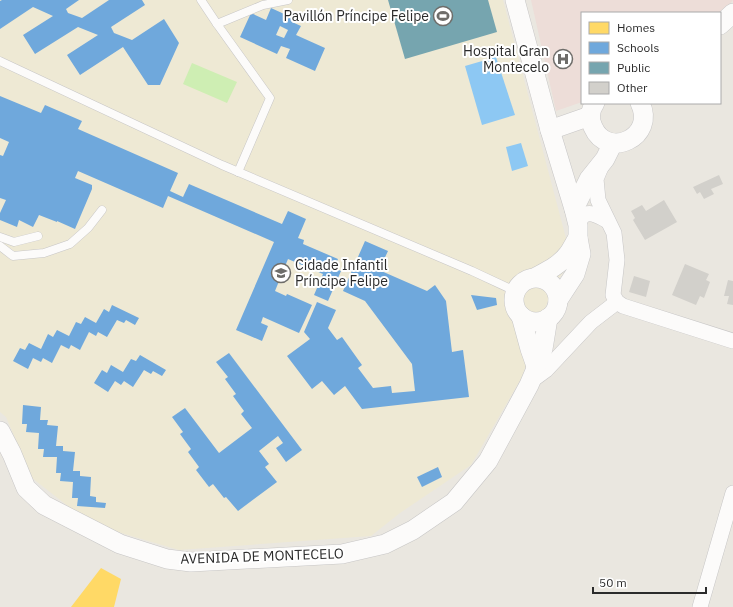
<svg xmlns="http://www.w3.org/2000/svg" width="733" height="607" font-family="'IBM Plex Sans',sans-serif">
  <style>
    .education { fill: #eee9d4 }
    .medical { fill: #edddd8 }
    .pitch { fill: #ceeeb3 }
    .water { fill: #8dc8f3 }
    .homes { fill: #ffd966 }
    .schools { fill: #6fa8dc; fill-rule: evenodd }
    .public { fill: #76a5af }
    .building { fill: #d2d0cb }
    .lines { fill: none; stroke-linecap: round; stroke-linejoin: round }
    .service-casing { stroke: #c7c6c6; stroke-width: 9 }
    .minor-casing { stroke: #c7c6c6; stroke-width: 16 }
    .tertiary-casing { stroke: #c7c6c6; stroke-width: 20 }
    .service { stroke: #fcfbfa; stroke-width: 8 }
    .minor { stroke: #fcfbfa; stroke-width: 15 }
    .tertiary { stroke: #fcfbfa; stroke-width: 19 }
    .labels { text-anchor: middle; stroke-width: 4; stroke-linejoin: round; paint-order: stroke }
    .poi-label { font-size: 14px; fill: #2b2b2b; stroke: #fff; text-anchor: end }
    .street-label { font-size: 14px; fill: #2b2b2b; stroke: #fff }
  </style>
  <rect width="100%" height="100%" fill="#eae7e0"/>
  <!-- education -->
  <path class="education" d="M0 0H503L572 261 553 286 522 377 471 465 400 513 371 536 179 550 111 530 73 510 32 478 6 417 0 412Z"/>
  <!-- medical -->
  <path class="medical" d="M531 0H733L720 15V13H582V102L556 111Z"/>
  <!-- pitch -->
  <path class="pitch" d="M192 63 237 82 227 103 183 84Z"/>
  <!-- water -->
  <g class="water">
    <path d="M496 57 515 115 482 125 465 66Z"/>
    <path d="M521 143 528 166 512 171 506 147Z"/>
  </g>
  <!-- homes -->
  <path class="homes" d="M101 568 121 579 114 607H71Z"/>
  <!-- schools -->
  <g class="schools">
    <path d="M2 0H79L66 9 68 13 82 18 109 0H142L145 5 111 27 114 33 132 40 164 19 179 43 160 85H148L123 47 80 75 67 55 98 35 78 27 35 54 23 35 53 16 33 7 0 29V1Z"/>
    <path d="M271 8 293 18 292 22 301 26 296 35 325 48 315 71 286 58 290 49 281 46 277 54 240 37 251 13 266 20ZM280 26 288 30 284 38 276 35Z"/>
    <path d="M0 96 41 113 45 105 82 121 78 129 178 173 170 191 183 197 189 184 282 224 288 211 306 219 298 238 304 240 303 244 338 259 334 268 341 271 328 301 314 295 323 274 288 259 275 291 286 296 287 294 312 305 299 333 263 317 261 323 268 326 262 341 236 330 274 242 168 196 163 208 78 171 75 178 92 185V189L75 229 57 221V222L39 215 33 227 19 220 17 227 0 220V213L6 200 0 198V155L3 156 9 142 0 138Z"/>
    <path d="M365 241 388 251 379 270 427 291 435 285 446 301 452 352 463 350 469 397 362 409 345 386 334 395 322 381 312 389 287 356 310 339 304 332 317 302 336 310 328 328 337 340 342 337 362 365 358 368 373 388 391 386 392 393 415 391 412 364 365 301 343 291Z"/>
    <path d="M471 295 496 298 497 305 477 310Z"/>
    <path d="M112 305 139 318 135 325 126 320 124 323 117 320 107 337 98 332 96 336 89 332 80 350 71 345 69 349 61 345 52 363 43 358 41 362 33 358 28 369 13 361 20 348 25 350 29 343 41 349 48 334 53 337 57 330 69 336 76 322 81 324 85 317 96 323 104 309 109 312Z"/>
    <path d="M229 353 302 450 286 462 276 448 283 443 278 436 259 451 269 464 265 467 277 482 238 511 226 497 224 498 213 484 209 487 196 470 199 467 188 452 191 449 180 434 183 432 172 417 185 408 219 453 252 428 241 414 244 411 233 396 236 394 225 379 228 377 216 362Z"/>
    <path d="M140 355 166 370 162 376 153 371 151 374 144 370 133 387 124 381 121 385 115 381 108 392 94 383 102 370 107 373 111 365 123 372 131 359 136 361Z"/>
    <path d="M23 405 41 407 40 420H48L47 425 58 426 56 446H63V451L75 452 73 471H80V476L91 477 90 496 96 497V502L106 503 105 508 77 506 78 498H72L73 482 60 481 61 473H56L57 457H43L44 449H38L39 433 26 432 27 424H22Z"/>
    <path d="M438 467 442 477 422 487 417 477Z"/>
  </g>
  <!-- public -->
  <path class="public" d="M388 0H488L497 32 405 59Z"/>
  <!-- building -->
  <g class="building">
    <path d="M719 175 723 184 711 189 714 194 704 199 700 192 697 194 693 187Z"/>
    <path d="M664 200 677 222 645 240 633 220 635 218 631 211 642 205 646 211Z"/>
    <path d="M685 264 709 274 706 280 710 282 704 298 700 296 696 305 672 295Z"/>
    <path d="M634 276 650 281 646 297 629 292Z"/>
    <path d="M728 280 733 281V305L727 304 729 296H724Z"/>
  </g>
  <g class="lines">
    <!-- service casing -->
    <g class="service-casing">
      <g id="service">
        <path d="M201 0 217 24"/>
        <path d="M0 61 222 165 472 271 515 291"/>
        <path d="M238 172 270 98 217 24 263 5 288 0"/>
        <path d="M0 237 14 242 38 236"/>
        <path d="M0 246 13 256 44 253 70 244 88 228 102 210"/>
      </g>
    </g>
    <!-- minor casing -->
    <g class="minor-casing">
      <g id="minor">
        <path d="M601 167 596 179 598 200 614 233 617 260 613 295 617 302 623 306 733 341"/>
        <path d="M578 225C579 222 581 218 583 216 590 210 600 217 606 220"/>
        <path d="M531 381 546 370 591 322 617 302"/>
        <path d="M700 607 733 493"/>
      </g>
    </g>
    <!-- tertiary casing -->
    <g class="tertiary-casing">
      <g id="tertiary">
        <path d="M515 0 550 130 574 209 578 225V238L581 254 575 274 558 300"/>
        <path d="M720 25 733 13"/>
        <path d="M595 103C590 110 589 119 593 127 607 160 657 137 640 103"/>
        <path d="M550 130 590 116"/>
        <path d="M574 209 589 179 605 159 613 143"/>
        <path d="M536 277C547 271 560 265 568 254 572 249 574 243 578 238"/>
        <circle cx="536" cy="300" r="22"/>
        <path d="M521 316 530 349 536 366"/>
        <path d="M0 431 12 454 26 488 44 505 120 544 167 559 191 562 342 554 385 544 413 530 454 502 488 461 529 385 535 371 536 366 543 349 548 318"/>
      </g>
    </g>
    <!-- service -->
    <use href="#service" class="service"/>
    <!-- minor -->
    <use href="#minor" class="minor"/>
    <!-- tertiary -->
    <use href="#tertiary" class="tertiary"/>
  </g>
  <!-- icons -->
  <defs>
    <g id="stadium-ring" transform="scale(1)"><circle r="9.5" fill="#fff" stroke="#6e6d6a" stroke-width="1.5"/><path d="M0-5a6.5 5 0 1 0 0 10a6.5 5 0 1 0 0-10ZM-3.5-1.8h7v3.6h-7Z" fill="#6e6d6a"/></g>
    <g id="hospital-ring" transform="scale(1)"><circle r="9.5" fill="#fff" stroke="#6e6d6a" stroke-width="1.5"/><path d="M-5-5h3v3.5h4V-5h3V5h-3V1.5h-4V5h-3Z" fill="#6e6d6a"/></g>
    <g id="school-ring" transform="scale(1)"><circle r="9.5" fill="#fff" stroke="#6e6d6a" stroke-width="1.5"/><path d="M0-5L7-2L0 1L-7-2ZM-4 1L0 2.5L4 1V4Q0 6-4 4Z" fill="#6e6d6a"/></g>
  </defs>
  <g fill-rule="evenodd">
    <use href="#stadium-ring" x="443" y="16"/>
    <use href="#hospital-ring" x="563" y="59"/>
    <use href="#school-ring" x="281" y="273"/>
  </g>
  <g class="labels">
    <!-- poi labels -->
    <g class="poi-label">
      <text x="429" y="21">Pavillón Príncipe Felipe</text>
      <text x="549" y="56">Hospital Gran<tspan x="549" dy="16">Montecelo</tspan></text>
      <text x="295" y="270" text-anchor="start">Cidade Infantil<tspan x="295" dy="16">Príncipe Felipe</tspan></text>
    </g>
    <!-- street labels -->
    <g class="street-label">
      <text transform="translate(262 556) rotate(-2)" y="5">AVENIDA DE MONTECELO</text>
    </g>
  </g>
  <!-- legend -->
  <rect x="581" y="12" width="140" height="92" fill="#ffffff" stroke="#aaaaaa"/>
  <rect x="589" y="22" width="20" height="12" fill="#ffd966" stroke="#aaaaaa"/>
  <text x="617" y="32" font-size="12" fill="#2b2b2b">Homes</text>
  <rect x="589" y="42" width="20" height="12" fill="#6fa8dc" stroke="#aaaaaa"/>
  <text x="617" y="52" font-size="12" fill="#2b2b2b">Schools</text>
  <rect x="589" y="62" width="20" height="12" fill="#76a5af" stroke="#aaaaaa"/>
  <text x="617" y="72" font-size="12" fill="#2b2b2b">Public</text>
  <rect x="589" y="82" width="20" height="12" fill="#d2d0cb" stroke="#aaaaaa"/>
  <text x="617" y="92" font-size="12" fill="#2b2b2b">Other</text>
  <!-- scale -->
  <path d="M593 587v6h113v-6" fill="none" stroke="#2b2b2b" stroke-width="2"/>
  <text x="599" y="587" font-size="12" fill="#2b2b2b" stroke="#ffffff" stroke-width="3" paint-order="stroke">50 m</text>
</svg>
